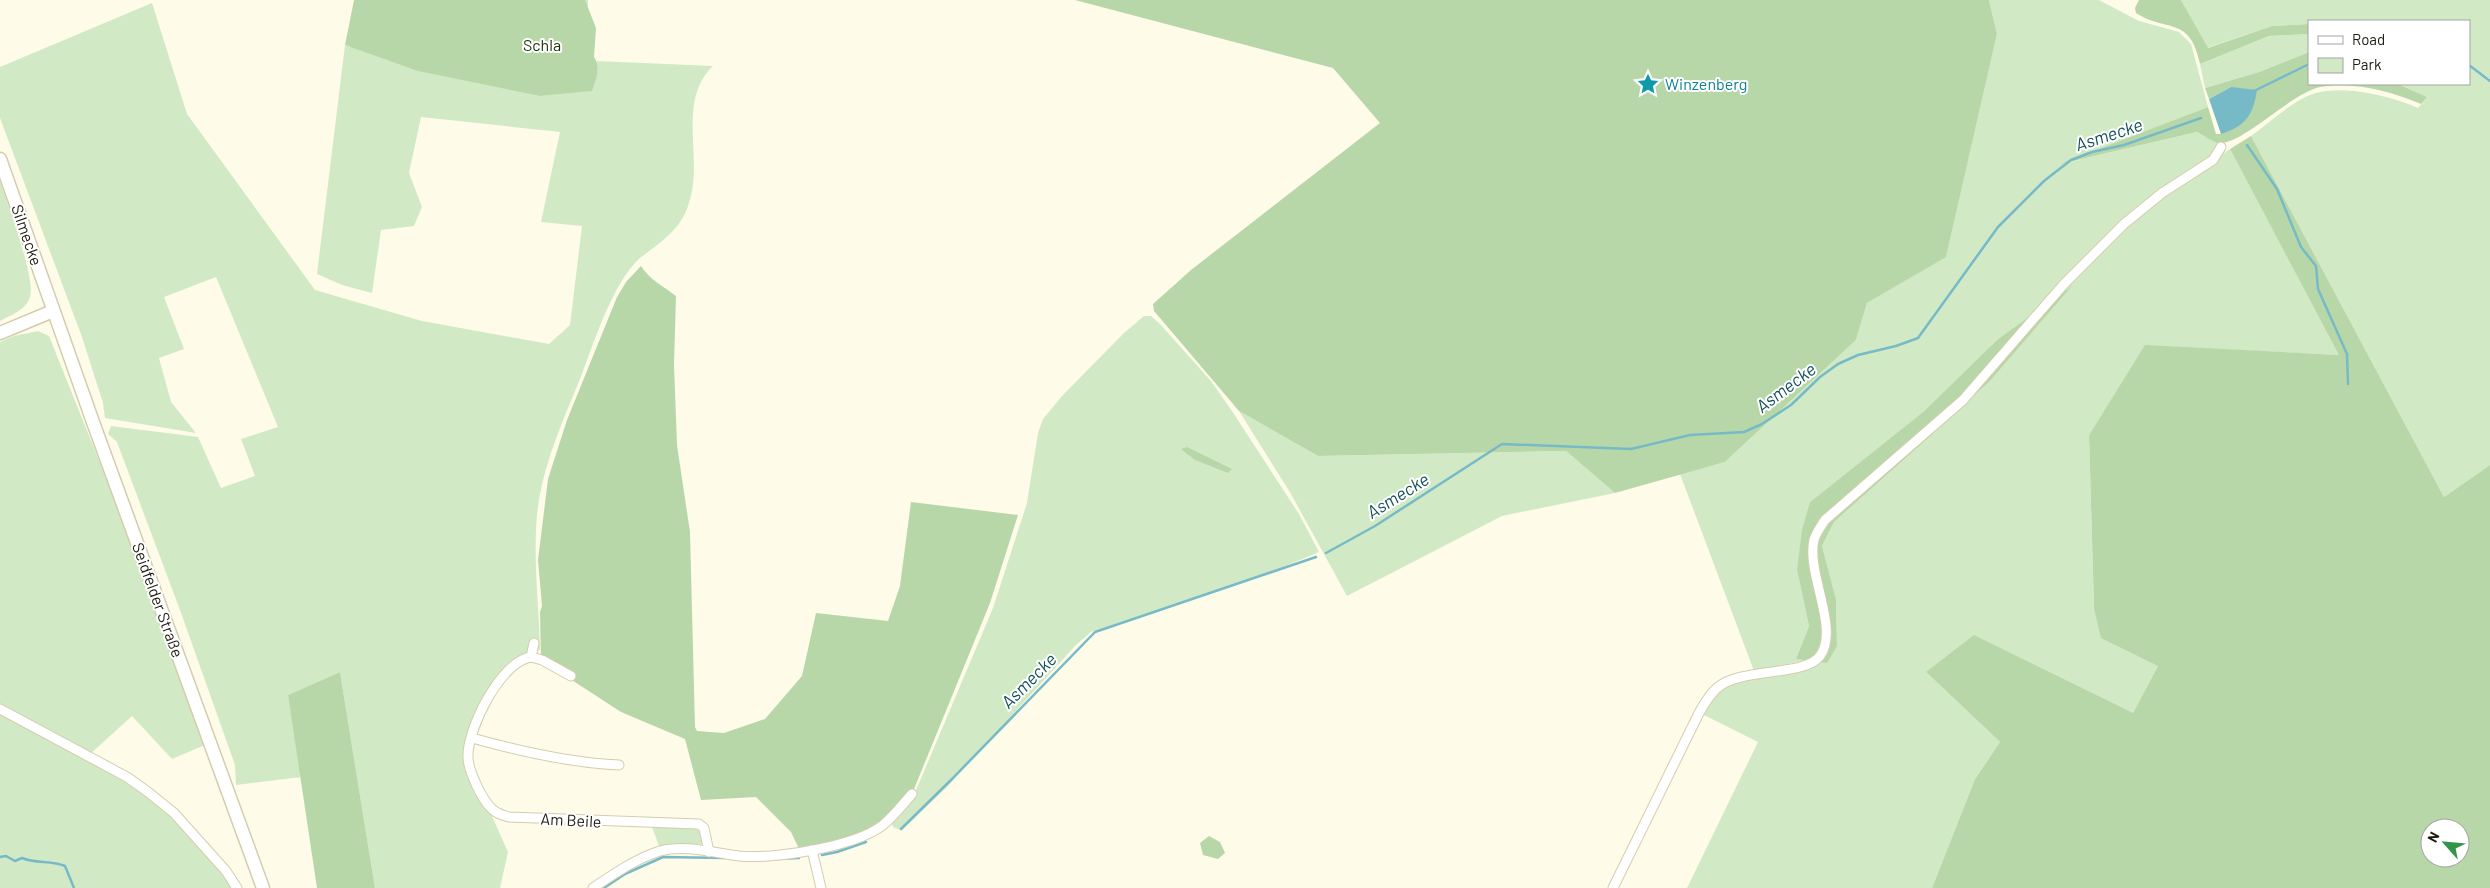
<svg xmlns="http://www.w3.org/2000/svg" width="2490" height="888" font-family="Barlow,sans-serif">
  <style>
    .green { fill: #d1eac5; fill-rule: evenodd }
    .forest { fill: #b8d7a9; fill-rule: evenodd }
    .water { fill: #77bac7 }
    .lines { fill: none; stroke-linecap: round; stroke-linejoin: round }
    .stream { stroke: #77bac7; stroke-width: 2.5 }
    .street-casing { stroke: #d3cdae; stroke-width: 11 }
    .secondary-casing { stroke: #d3cdae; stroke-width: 15 }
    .street { stroke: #fff; stroke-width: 9 }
    .secondary { stroke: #fff; stroke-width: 12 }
    .labels { text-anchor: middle; stroke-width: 4; stroke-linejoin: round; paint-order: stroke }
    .park-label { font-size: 16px; fill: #163203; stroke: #fff }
    .culture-label { font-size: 16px; fill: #0d838f; stroke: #fff; text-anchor: start }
    .street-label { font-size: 16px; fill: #1c1a0f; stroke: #fff }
    .water-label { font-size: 18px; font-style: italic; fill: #145059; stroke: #fff }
  </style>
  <rect width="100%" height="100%" fill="#fffbe9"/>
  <!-- green -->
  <g class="green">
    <path d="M359 0H588L586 67 598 72 597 61 713 66C676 101 704 159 689 203 681 230 661 242 640 258 630 267 622 280 616 291 601 319 591 350 580 379 562 423 542 467 537 515 533 561 539 605 540 650 493 657 481 718 465 756L508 852 500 888H375L340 672 288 695 302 777 236 785 235 765 180 610 117 442 108 434 111 426 198 437 221 488 255 476 241 439 278 427 216 277 164 297 184 349 159 358 171 402 196 433 105 418 103 403 82 337 0 118V67L152 3 187 114 315 290 422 321 549 344 570 325 582 226 541 222 560 132 421 117 409 173 422 207 414 226 381 230 372 293 342 285 317 274 345 45 350 47ZM500 87 588 91 540 96Z"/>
    <path d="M1989 0H2099L2139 21 2179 32 2191 44 2208 107 2065 163 2197 132 2218 144 2213 156 2180 177 2036 312 1998 339 1923 412 1810 502 1797 570 1809 626 1796 659 1807 660 1754 671 1680 474 1725 462 1856 340 1867 303 1946 256 1997 34Z"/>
    <path d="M2181 0H2490V465L2444 497 2251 136C2271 122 2292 100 2316 93 2345 85 2391 96 2418 108L2427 97 2398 84H2469V21H2309V24L2272 26 2207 48Z"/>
    <path d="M2309 34V52L2259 72 2205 88 2200 64 2269 36Z"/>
    <path d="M2230 149 2340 355 2145 346 2089 435 2094 608 2158 666 2133 713 1926 672 2000 742 1975 779 1932 888H1687L1758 742 1702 714 1713 696 1728 684 1794 670 1837 646 1836 599 1822 546 1834 522 1926 440 1990 381 2070 288 2057 297 2106 246 2165 193Z"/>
    <path d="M0 181C7 203 36 278 30 297 26 310 11 315 0 321Z"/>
    <path d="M1144 316H1151L1160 324 1211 381 1232 411 1299 514 1319 552 1281 568 1091 632 1075 646 947 787 902 830 894 828 889 820 914 795 993 608 1027 503 1038 433 1043 419 1062 396 1124 333Z"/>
    <path d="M38 331 49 336 116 503 207 744 172 759 132 716 89 755 164 807 218 866 234 888H0V342L14 336Z"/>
    <path d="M1239 411 1318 456 1566 451 1615 493 1502 516 1347 596 1291 494Z"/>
    <path d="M652 827H681L701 830 704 844 659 846Z"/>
  </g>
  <!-- forest -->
  <g class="forest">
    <path d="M354 0H585L596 28 594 57C602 67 595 81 592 91L540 96 418 71 345 45Z"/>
    <path d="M1075 0H1989L1997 34 1946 257 1867 303 1856 340 1725 462 1615 493 1566 451 1318 456 1239 411 1154 311 1153 304 1191 270 1380 123 1333 68Z"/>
    <path d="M2139 0H2181L2208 48 2272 26 2309 24V34L2269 36 2200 64C2190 15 2167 33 2136 13L2135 8Z"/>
    <path d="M2309 52V84H2398L2427 97 2421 104C2390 91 2353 81 2320 87 2291 93 2240 147 2217 143 2211 141 2203 135 2197 132L2060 164 2208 107 2216 134H2221L2231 87 2209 99 2205 88 2259 72Z"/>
    <path d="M2251 136 2444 497 2490 465V888H1932L1975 779 2000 742 1926 672 1974 635 2133 713 2158 666 2101 638 2094 608 2089 435 2145 345 2339 355 2230 149ZM2430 828H2460V858H2430Z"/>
    <path d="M641 266C651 281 662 285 676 296L674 365 677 445 690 532 695 727 697 731 724 733 765 719 802 676 816 613 888 621 900 586 911 502 1018 515 990 603 912 794 881 823 855 836 800 851 791 832 756 797 701 800 685 739 621 712 541 660 540 612 542 606 538 560 548 479 567 420 617 297 626 282Z"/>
    <path d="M2072 286 1990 381 1926 440 1834 522 1822 546 1836 599 1837 646 1827 663 1796 659 1809 626 1797 570 1802 530 1810 502 1923 412 1998 339Z"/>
    <path d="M1187 447 1232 469 1228 473 1195 460 1181 449Z"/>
    <path d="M340 672 375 888H317L288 695Z"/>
    <path d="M1209 836 1220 842 1225 853 1218 859 1203 855 1200 843Z"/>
  </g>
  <!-- water -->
  <path class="water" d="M2231 87 2257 90C2253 115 2246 126 2221 134L2209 99Z"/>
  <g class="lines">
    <!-- stream -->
    <g class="stream">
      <path d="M2469 65 2490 81"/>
      <path d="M2254 91 2309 64"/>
      <path d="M2247 145 2277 189 2301 247 2316 266 2318 289 2347 354 2348 384"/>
      <path d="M1326 553 1375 526 1502 444 1631 449 1690 435 1744 432 1762 424 1791 405 1820 377 1838 364 1858 355 1896 346 1918 338 1998 227 2044 181 2071 160 2092 152 2124 145 2201 118"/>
      <path d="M901 829 952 779 1095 632 1316 557"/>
      <path d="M822 855 837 852 866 842"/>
      <path d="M0 857 6 856 15 861 22 858C36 864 51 860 65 866L74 888"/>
      <path d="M776 859 799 858"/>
      <path d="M604 888 625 874 663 857 725 858"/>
    </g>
    <!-- street casing -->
    <g class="street-casing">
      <g id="street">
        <path d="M534 643 531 657C501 661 467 729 468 757 468 770 482 800 492 809 497 814 502 815 509 817L699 824 704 828 709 852"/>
        <path d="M531 657 542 660 571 676"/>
        <path d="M0 709 127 777 148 792 174 813 226 871 237 888"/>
        <path d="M472 738C519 751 570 763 619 765"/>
        <path d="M812 850 821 888"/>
        <path d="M593 888C614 874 635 859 660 851 685 844 714 853 739 856 775 859 855 847 883 825 894 816 903 804 912 794"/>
        <path d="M1613 888 1699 713C1704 704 1709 695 1717 688 1741 667 1804 677 1820 656 1840 629 1806 573 1814 540 1816 533 1821 526 1825 520L1963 400 2064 284 2124 224 2162 193 2213 160 2221 147"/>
      </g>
    </g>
    <!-- secondary casing -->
    <g class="secondary-casing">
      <g id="secondary">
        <path d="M0 159 94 425 263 888"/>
        <path d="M0 333 53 311"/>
      </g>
    </g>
    <!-- street -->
    <use href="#street" class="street"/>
    <!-- secondary -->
    <use href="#secondary" class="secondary"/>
  </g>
  <!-- icons -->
  <defs>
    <g id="sight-bare" transform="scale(1.725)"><path d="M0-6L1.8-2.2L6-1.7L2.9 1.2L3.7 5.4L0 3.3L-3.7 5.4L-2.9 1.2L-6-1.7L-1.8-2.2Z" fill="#0f9aa8" stroke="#fff" stroke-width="2.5" paint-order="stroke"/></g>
  </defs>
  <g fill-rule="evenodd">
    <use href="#sight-bare" x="1648" y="84"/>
  </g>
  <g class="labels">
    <!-- park labels -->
    <g class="park-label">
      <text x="542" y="51">Schla</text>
    </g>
    <!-- culture labels -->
    <g class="culture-label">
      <text x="1665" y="90">Winzenberg</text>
    </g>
    <!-- street labels -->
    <g class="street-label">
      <text transform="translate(27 235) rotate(71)" y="6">Silmecke</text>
      <text transform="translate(158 600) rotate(70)" y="6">Seidfelder Straße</text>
      <text transform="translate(571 820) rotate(3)" y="6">Am Beile</text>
    </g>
    <!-- water labels -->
    <g class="water-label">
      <text transform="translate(2109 135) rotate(-18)" y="6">Asmecke</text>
      <text transform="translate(1786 388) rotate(-37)" y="6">Asmecke</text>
      <text transform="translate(1398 496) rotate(-32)" y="6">Asmecke</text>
      <text transform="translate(1029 681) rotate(-45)" y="6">Asmecke</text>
    </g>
  </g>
  <!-- legend -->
  <rect x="2308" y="20" width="162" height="65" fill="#ffffff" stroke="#a4a39f"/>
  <rect x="2318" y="36" width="25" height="8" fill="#ffffff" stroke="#a4a39f"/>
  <text x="2352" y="45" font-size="15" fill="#1c1a0f">Road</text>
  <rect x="2318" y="58" width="25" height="15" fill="#d1eac5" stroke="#a4a39f"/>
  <text x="2352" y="70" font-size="15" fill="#1c1a0f">Park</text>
  <!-- north arrow -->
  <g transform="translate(2445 843) rotate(297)"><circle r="24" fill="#ffffff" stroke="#a4a39f"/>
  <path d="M0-4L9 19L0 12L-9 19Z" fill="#339549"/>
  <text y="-8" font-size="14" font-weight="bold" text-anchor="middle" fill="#1c1a0f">N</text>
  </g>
</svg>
